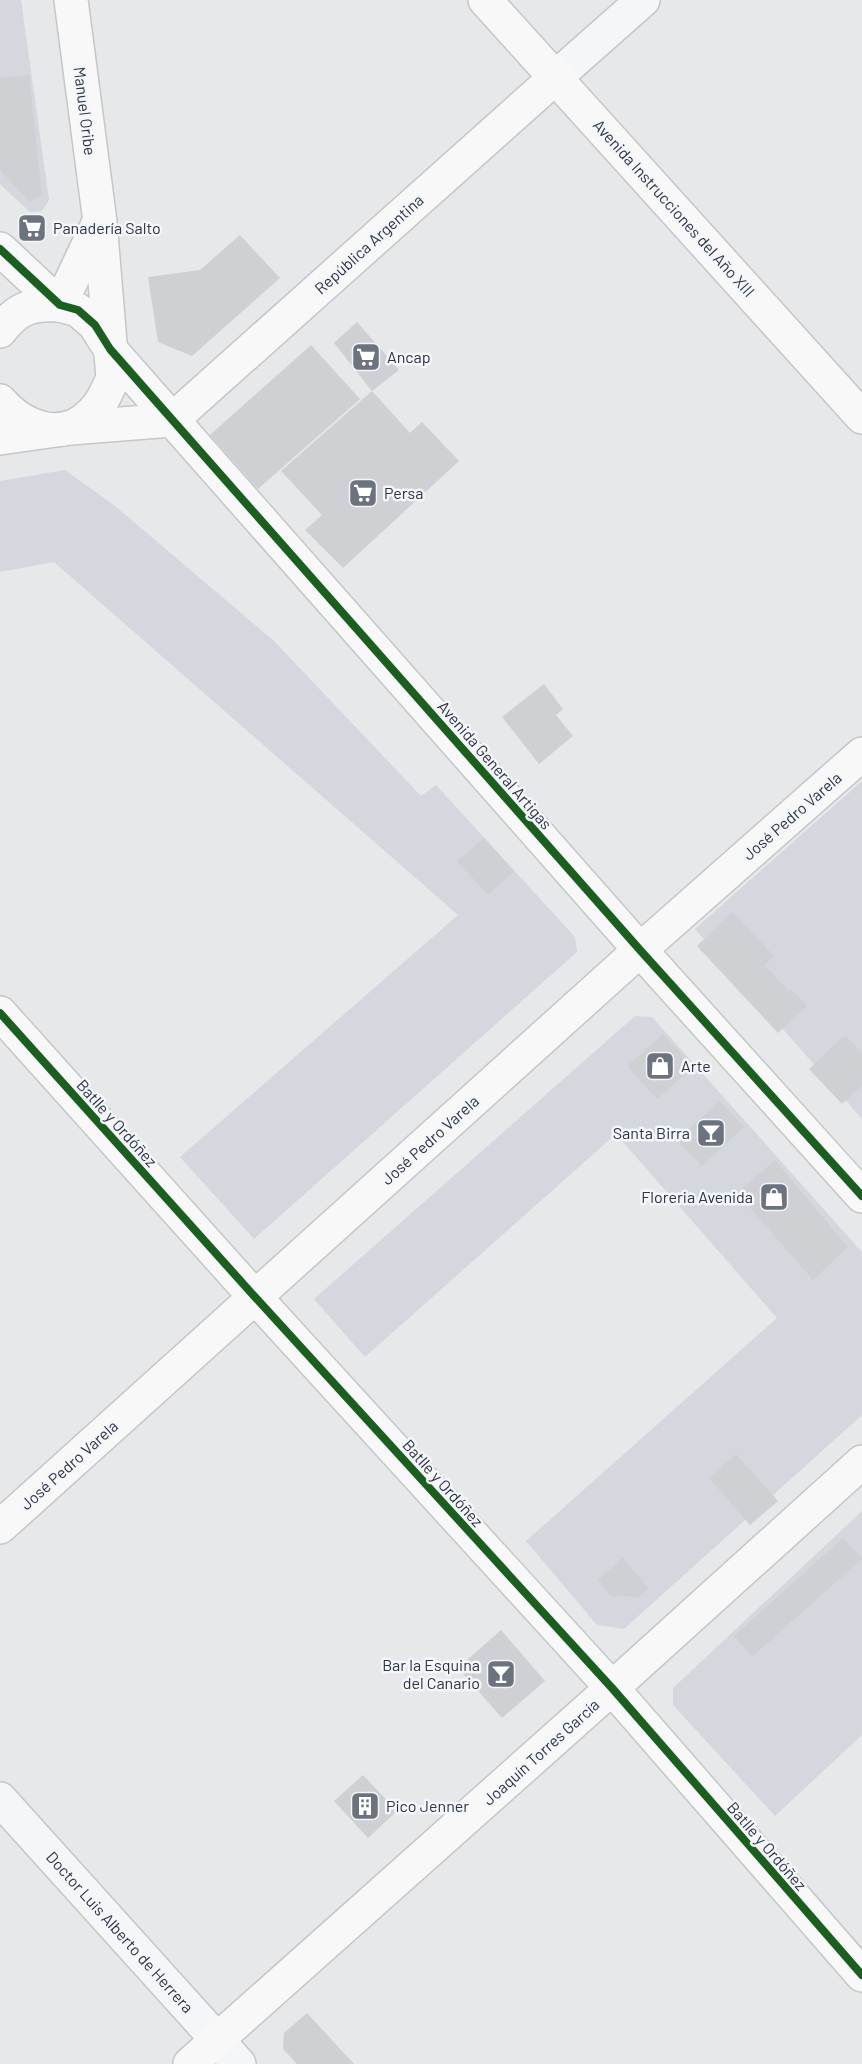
<svg xmlns="http://www.w3.org/2000/svg" width="862" height="2064" font-family="Barlow,sans-serif">
  <style>
    .built { fill: #d4d7dd }
    .building { fill: #ced0d3 }
    .lines { fill: none; stroke-linecap: round; stroke-linejoin: round }
    .street-casing { stroke: #c4c6c8; stroke-width: 36 }
    .secondary-casing { stroke: #c4c6c8; stroke-width: 36 }
    .street { stroke: #f5f6f7; stroke-width: 33 }
    .secondary { stroke: #f8f8f8; stroke-width: 33 }
    .cycleway-casing { stroke: #f4f6f9; stroke-width: 11 }
    .cycleway { stroke: #1b5e20; stroke-width: 8 }
    .labels { text-anchor: middle; stroke-width: 5; stroke-linejoin: round; paint-order: stroke }
    .street-label { font-size: 16px; fill: #2b3445; stroke: #f4f6f9 }
    .poi-label { font-size: 16px; fill: #2b3445; stroke: #f4f6f9; text-anchor: start }
  </style>
  <rect width="100%" height="100%" fill="#e6e8ea"/>
  <!-- built -->
  <g class="built">
    <path d="M0 0H21L49 200 42 211 30 212 0 184Z"/>
    <path d="M65 470 115 506 274 641 421 796 436 785 575 937 577 952 254 1239 180 1157 458 915 54 562 0 572V481Z"/>
    <path d="M862 781V1119L695 929Z"/>
    <path d="M635 1016 652 1017 862 1252V1415L624 1629 597 1625 526 1541 777 1318 616 1134 365 1357 314 1299Z"/>
    <path d="M862 1511V1735L775 1816 673 1705V1688Z"/>
  </g>
  <!-- building -->
  <g class="building">
    <path d="M29 75 42 196 29 201 0 170V78Z"/>
    <path d="M240 235 280 278 192 356 158 342 148 277 200 270Z"/>
    <path d="M357 322 399 370 372 391 410 433 422 422 459 461 343 568 305 530 322 515 281 471 372 391 334 343Z"/>
    <path d="M311 345 360 399 258 489 210 435Z"/>
    <path d="M544 684 563 709 556 715 573 736 539 764 502 717Z"/>
    <path d="M484 838 514 871 488 895 457 861Z"/>
    <path d="M732 912 774 956 765 965 789 992 791 989 807 1006 778 1033 697 946Z"/>
    <path d="M663 1034 693 1067 657 1099 627 1066Z"/>
    <path d="M845 1035 862 1053V1085L842 1104 809 1069Z"/>
    <path d="M720 1101 744 1127 702 1166 677 1140Z"/>
    <path d="M775 1160 848 1247 813 1280 737 1193Z"/>
    <path d="M736 1454 778 1501 750 1525 709 1478Z"/>
    <path d="M843 1538 862 1559 752 1657 734 1636Z"/>
    <path d="M623 1558 648 1588 638 1597 611 1596 598 1580Z"/>
    <path d="M501 1630 545 1681 502 1718 458 1668Z"/>
    <path d="M363 1775 397 1811 368 1838 334 1801Z"/>
    <path d="M307 2013 354 2064H297L283 2049 284 2033Z"/>
  </g>
  <g class="lines">
    <!-- street casing -->
    <g class="street-casing">
      <g id="street">
        <path d="M556 77 643 0"/>
        <path d="M0 1799 239 2064"/>
      </g>
    </g>
    <!-- secondary casing -->
    <g class="secondary-casing">
      <g id="secondary">
        <path d="M485 0 862 417"/>
        <path d="M0 249 60 305 78 310 95 325 110 349 146 390 640 950 862 1196"/>
        <path d="M60 305 99 222"/>
        <path d="M0 331C17 308 33 303 60 305"/>
        <path d="M0 401C23 428 63 443 91 414 102 404 107 391 113 378L100 222 71 0"/>
        <path d="M0 438 70 428 172 420 556 77"/>
        <path d="M0 1013 255 1297 612 1688 862 1975"/>
        <path d="M0 1527 640 950 862 754"/>
        <path d="M190 2064 612 1688 862 1462"/>
      </g>
    </g>
    <!-- street -->
    <use href="#street" class="street"/>
    <!-- secondary -->
    <use href="#secondary" class="secondary"/>
    <!-- cycleway casing -->
    <g class="cycleway-casing">
      <g id="cycleway">
        <path d="M0 249 60 305 78 310 95 325 110 349 146 390 640 950 862 1196"/>
        <path d="M0 1013 255 1297 612 1688 862 1975"/>
      </g>
    </g>
    <!-- cycleway -->
    <use href="#cycleway" class="cycleway"/>
  </g>
  <!-- icons -->
  <defs>
    <g id="supermarket-square" transform="scale(1.5)"><rect x="-9" y="-9" width="18" height="18" rx="4" fill="#6c737f" stroke="#f4f6f9"/><path d="M-6-5.5h2.5l.6 2H6L4.5 2H-2.5L-4.4-4H-6ZM-1.5 3.2a1.3 1.3 0 1 0 .1 0ZM3 3.2a1.3 1.3 0 1 0 .1 0Z" fill="#fff"/></g>
    <g id="shop-square" transform="scale(1.5)"><rect x="-9" y="-9" width="18" height="18" rx="4" fill="#6c737f" stroke="#f4f6f9"/><path d="M-5-2.5h2.3a2.7 3.5 0 0 1 5.4 0H5L5.5 6h-11ZM-1.5-2.5h3a1.5 2.3 0 0 0-3 0Z" fill="#fff"/></g>
    <g id="bar-square" transform="scale(1.5)"><rect x="-9" y="-9" width="18" height="18" rx="4" fill="#6c737f" stroke="#f4f6f9"/><path d="M-6-5H6L.8 .8V4.5H3.5V6h-7V4.5H-.8V.8Z" fill="#fff"/></g>
    <g id="building-square" transform="scale(1.5)"><rect x="-9" y="-9" width="18" height="18" rx="4" fill="#6c737f" stroke="#f4f6f9"/><path d="M-4-6H4V6H1V3H-1V6H-4ZM-2.5-4.3h1.7v1.8h-1.7ZM.8-4.3h1.7v1.8H.8ZM-2.5-1h1.7V.8h-1.7ZM.8-1h1.7V.8H.8Z" fill="#fff"/></g>
  </defs>
  <g fill-rule="evenodd">
    <use href="#supermarket-square" x="32" y="228"/>
    <use href="#supermarket-square" x="366" y="357"/>
    <use href="#supermarket-square" x="363" y="493"/>
    <use href="#shop-square" x="660" y="1066"/>
    <use href="#bar-square" x="711" y="1133"/>
    <use href="#shop-square" x="774" y="1197"/>
    <use href="#bar-square" x="501" y="1674"/>
    <use href="#building-square" x="365" y="1806"/>
  </g>
  <g class="labels">
    <!-- street labels -->
    <g class="street-label">
      <text transform="translate(85 111) rotate(83)" y="6">Manuel Oribe</text>
      <text transform="translate(674 208) rotate(48)" y="6">Avenida Instrucciones del Año XIII</text>
      <text transform="translate(369 244) rotate(-42)" y="6">República Argentina</text>
      <text transform="translate(495 765) rotate(49)" y="6">Avenida General Artigas</text>
      <text transform="translate(792 816) rotate(-41)" y="6">José Pedro Varela</text>
      <text transform="translate(117 1123) rotate(48)" y="6">Batlle y Ordóñez</text>
      <text transform="translate(430 1140) rotate(-42)" y="6">José Pedro Varela</text>
      <text transform="translate(69 1465) rotate(-42)" y="6">José Pedro Varela</text>
      <text transform="translate(443 1483) rotate(48)" y="6">Batlle y Ordóñez</text>
      <text transform="translate(541 1752) rotate(-42)" y="6">Joaquín Torres García</text>
      <text transform="translate(767 1846) rotate(49)" y="6">Batlle y Ordóñez</text>
      <text transform="translate(120 1932) rotate(48)" y="6">Doctor Luis Alberto de Herrera</text>
    </g>
    <!-- poi labels -->
    <g class="poi-label">
      <text x="53" y="234">Panadería Salto</text>
      <text x="387" y="363">Ancap</text>
      <text x="384" y="499">Persa</text>
      <text x="681" y="1072">Arte</text>
      <text x="690" y="1139" text-anchor="end">Santa Birra</text>
      <text x="753" y="1203" text-anchor="end">Floreria Avenida</text>
      <text x="480" y="1671" text-anchor="end">Bar la Esquina<tspan x="480" dy="18">del Canario</tspan></text>
      <text x="386" y="1812">Pico Jenner</text>
    </g>
  </g>
</svg>
